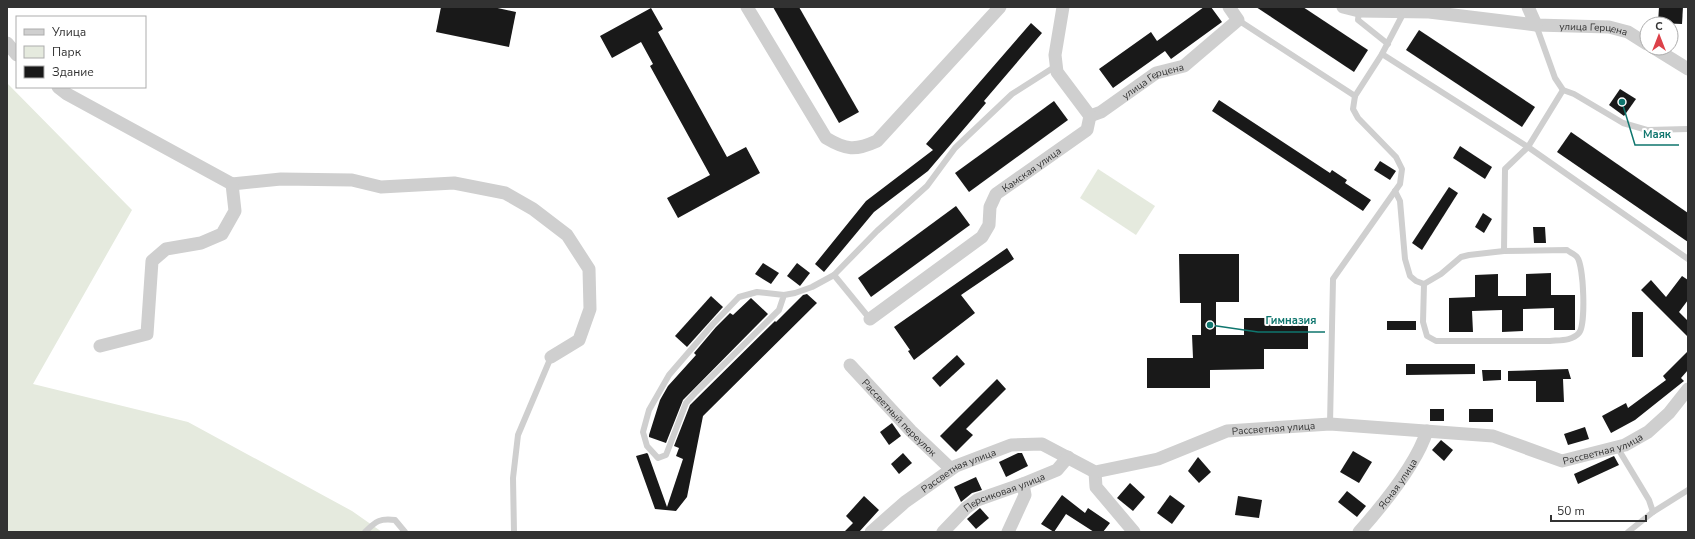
<svg xmlns="http://www.w3.org/2000/svg" width="1695" height="539" font-family="'Nunito Sans',sans-serif">
  <style>
    .green { fill: #e5eade }
    .building { fill: #191919 }
    .lines { fill: none; stroke-linecap: round; stroke-linejoin: round }
    .service { stroke: #cfcfcf; stroke-width: 6 }
    .minor { stroke: #cfcfcf; stroke-width: 13 }
    .labels { text-anchor: middle; stroke-width: 4; stroke-linejoin: round; paint-order: stroke }
    .street-label { font-size: 10px; fill: #323232; stroke: #fff }
    .leader { fill: none; stroke: #0f766e; stroke-width: 1.5 }
    .callout-dot { fill: #0f766e; stroke: #fff; stroke-width: 1.5 }
    .callout-label { font-size: 11px; text-anchor: middle; font-weight: bold; fill: #0f766e; stroke: #fff; stroke-width: 4; stroke-linejoin: round; paint-order: stroke }
  </style>
  <rect width="100%" height="100%" fill="#fff"/>
  <!-- green -->
  <g class="green">
    <path d="M7 83 132 210 33 384 188 422 352 511 382 532H7Z"/>
    <path d="M1098 169 1155 206 1136 235 1080 198Z"/>
  </g>
  <!-- building -->
  <g class="building">
    <path d="M441 7H493L516 12 509 47 436 32Z"/>
    <path d="M773 7H799L859 112 839 123Z"/>
    <path d="M1204 7H1211L1222 22 1171 59 1165 51 1113 88 1099 69 1151 32 1157 41Z"/>
    <path d="M1256 7H1303L1368 50 1354 72Z"/>
    <path d="M1659 7H1683L1682 24 1658 23Z"/>
    <path d="M651 8 663 29 658 32 727 157 746 147 760 173 678 218 667 198 710 175 650 66 653 64 641 42 612 58 600 36Z"/>
    <path d="M1031 23 1042 33 984 101 986 103 928 171 874 212 824 272 815 264 866 201 933 150 926 144Z"/>
    <path d="M1419 30 1535 107 1522 127 1406 50Z"/>
    <path d="M1620 89 1636 99 1624 116 1609 105Z"/>
    <path d="M1219 100 1330 173 1332 170 1347 180 1345 183 1371 200 1363 211 1212 111Z"/>
    <path d="M1054 101 1068 120 969 192 955 173Z"/>
    <path d="M1571 132 1688 213V242L1557 152Z"/>
    <path d="M1460 146 1492 167 1485 179 1453 158Z"/>
    <path d="M1380 161 1396 171 1390 180 1374 170Z"/>
    <path d="M1449 187 1458 193 1422 250 1412 243Z"/>
    <path d="M956 206 970 225 871 297 858 278Z"/>
    <path d="M1483 213 1492 219 1484 233 1475 227Z"/>
    <path d="M1533 227H1545L1546 243H1534Z"/>
    <path d="M1007 248 1014 259 961 295 975 313 914 360 908 351 910 350 894 327Z"/>
    <path d="M1179 254H1239V302H1216V335H1244V318H1308V349H1264V369L1210 370V388H1147V358H1193L1192 335H1201V303H1180Z"/>
    <path d="M763 263 779 273 771 284 755 274Z"/>
    <path d="M797 263 810 273 800 286 787 276Z"/>
    <path d="M1551 273V295H1575V330H1554V308L1523 309V331L1502 332V310L1472 311 1473 332H1449V298L1475 297V275L1498 274V296H1526V274Z"/>
    <path d="M1682 276 1688 280V300L1679 312 1688 321V337L1641 290 1651 280 1666 297Z"/>
    <path d="M807 294 817 303 703 416 687 497 676 511 655 509 636 456 647 453 648 454 667 507 683 459 676 456 679 448 674 446 690 405 775 321 776 322 803 295Z"/>
    <path d="M711 296 723 307 687 347 675 336Z"/>
    <path d="M751 298 768 314 683 400 666 443 649 437V435L660 400 668 386 696 355 694 353 716 327 730 313 733 315Z"/>
    <rect x="1632" y="312" width="11" height="45"/>
    <rect x="1387" y="321" width="29" height="9"/>
    <path d="M1688 351V370L1681 378 1684 381 1635 420 1611 433 1602 416 1626 403 1628 408 1666 380 1663 376Z"/>
    <path d="M957 355 965 364 940 387 932 378Z"/>
    <path d="M1406 364H1475V374L1406 375Z"/>
    <path d="M1568 369 1571 379H1563L1564 402H1536V381H1508V371Z"/>
    <path d="M1482 370H1501V380L1483 381Z"/>
    <path d="M997 379 1006 389 966 429 973 435 956 452 940 436Z"/>
    <rect x="1430" y="409" width="14" height="12"/>
    <rect x="1469" y="409" width="24" height="13"/>
    <path d="M892 423 901 436 889 445 880 432Z"/>
    <path d="M1585 427 1589 439 1568 445 1564 434Z"/>
    <path d="M1441 440 1453 450 1444 461 1432 450Z"/>
    <path d="M1353 451 1372 462 1359 483 1340 472Z"/>
    <path d="M903 453 912 463 899 474 891 464Z"/>
    <path d="M1018 453H1022L1028 466 1006 477 999 462Z"/>
    <path d="M1614 456 1619 465 1578 484 1574 474Z"/>
    <path d="M1198 457 1211 472 1199 483 1188 471Z"/>
    <path d="M976 477 982 490 972 493 961 502 954 487Z"/>
    <path d="M1130 483 1145 497 1133 511 1117 498Z"/>
    <path d="M1347 491 1366 506 1357 517 1338 502Z"/>
    <path d="M1062 495 1085 513 1088 508 1110 523 1103 532H1094L1066 514 1054 532 1041 524Z"/>
    <path d="M1170 495 1185 506 1172 524 1157 513Z"/>
    <path d="M864 496 879 510 859 532H844L853 523 846 516Z"/>
    <path d="M1238 496 1262 500 1259 518 1235 515Z"/>
    <path d="M980 508 989 518 976 529 967 519Z"/>
  </g>
  <g class="lines">
    <!-- service -->
    <g class="service">
      <path d="M1359 11 1358 20 1388 44"/>
      <path d="M1238 20 1355 96"/>
      <path d="M1536 25 1555 78 1563 90 1574 94 1623 123 1647 130 1688 129"/>
      <path d="M1382 54 1528 147 1688 259"/>
      <path d="M1395 191 1400 201 1405 259 1410 276 1416 281 1424 284"/>
      <path d="M1567 250C1569 252 1575 254 1577 257 1584 266 1586 325 1579 333 1572 341 1560 340 1550 341H1436L1427 336 1423 322 1424 284 1441 274 1461 257 1469 255 1504 251Z"/>
      <path d="M1504 251 1505 169 1528 147 1563 90"/>
      <path d="M834 275 870 319"/>
      <path d="M784 295 779 310 696 392 686 403 666 455 658 458 647 446 643 432 649 410 669 375 713 324 739 297 757 292 784 295 795 293 812 287 834 275 877 231 927 186 955 148 1012 94 1056 66"/>
      <path d="M1330 424 1333 279 1400 184 1402 169 1396 157 1358 118 1353 109 1355 96 1382 54 1404 12"/>
      <path d="M1617 447 1649 500 1653 512 1628 532"/>
      <path d="M1653 512 1688 490"/>
      <path d="M365 532C376 521 380 518 395 520L405 532"/>
      <path d="M514 532 513 478 518 435 551 357"/>
    </g>
    <!-- minor -->
    <g class="minor">
      <path d="M747 7 826 138C846 150 855 151 877 141L1000 7"/>
      <path id="s1" d="M1343 7 1359 11 1429 12 1536 25 1609 27 1628 32 1647 44"/>
      <path d="M1528 7 1536 25"/>
      <path d="M7 43 17 55"/>
      <path d="M1654 48 1688 69"/>
      <path d="M58 87 67 94 232 184 281 179 352 180 381 187 454 183 505 193 533 209 567 235 589 269 590 309 579 340 551 357"/>
      <path id="s2" d="M1090 116 1101 112 1156 73 1184 66 1238 20 1229 7"/>
      <path id="s3" d="M870 319 982 237 989 225 990 207 996 194 1087 130 1090 116 1057 72 1055 55 1063 7"/>
      <path d="M100 346 147 334 152 261 166 249 201 243 222 234 235 211 232 184"/>
      <path id="s4" d="M850 365 911 431 951 469"/>
      <path d="M1095 472 1096 487 1134 532"/>
      <path id="s5" d="M871 532 905 502 956 466 1011 445 1042 444 1095 472 1158 459 1227 431 1330 424 1493 436 1562 461 1625 445 1648 432 1669 413 1688 389"/>
      <path id="s6" d="M943 532 966 508 977 500 1023 484 1057 470 1068 457"/>
      <path d="M1008 532 1025 495 1023 484"/>
      <path id="s7" d="M1359 532C1383 505 1416 465 1427 431"/>
    </g>
  </g>
  <g class="labels">
    <!-- street labels -->
    <g class="street-label">
      <text dy="4" stroke="none"><textPath href="#s1" startOffset="252">улица Герцена</textPath></text>
      <text dy="4" stroke="none"><textPath href="#s2" startOffset="73">улица Герцена</textPath></text>
      <text dy="4" stroke="none"><textPath href="#s3" startOffset="228">Камская улица</textPath></text>
      <text dy="4" stroke="none"><textPath href="#s4" startOffset="72">Рассветный переулок</textPath></text>
      <text dy="4" stroke="none"><textPath href="#s5" startOffset="443">Рассветная улица</textPath></text>
      <text dy="4" stroke="none"><textPath href="#s5" startOffset="779">Рассветная улица</textPath></text>
      <text dy="4" stroke="none"><textPath href="#s5" startOffset="108">Рассветная улица</textPath></text>
      <text dy="4" stroke="none"><textPath href="#s7" startOffset="62">Ясная улица</textPath></text>
      <text dy="4" stroke="none"><textPath href="#s6" startOffset="75">Персиковая улица</textPath></text>
    </g>
  </g>
  <!-- callouts -->
  <path class="leader" d="M1622 102L1635 145H1679M1210 325L1258 332H1325"/>
  <g class="callout-dot">
    <circle cx="1622" cy="102" r="4"/>
    <circle cx="1210" cy="325" r="4"/>
  </g>
  <g class="callout-label">
    <text x="1657" y="138">Маяк</text>
    <text x="1291" y="324">Гимназия</text>
  </g>
  <!-- border -->
  <rect width="1695" height="539" fill="none" stroke="#323232" stroke-width="16"/>
  <!-- legend -->
  <rect x="16" y="16" width="130" height="72" fill="#ffffff" stroke="#adadad"/>
  <rect x="24" y="29" width="20" height="6" fill="#cfcfcf" stroke="#adadad"/>
  <text x="52" y="36" font-size="12" fill="#323232">Улица</text>
  <rect x="24" y="46" width="20" height="12" fill="#e5eade" stroke="#adadad"/>
  <text x="52" y="56" font-size="12" fill="#323232">Парк</text>
  <rect x="24" y="66" width="20" height="12" fill="#191919" stroke="#adadad"/>
  <text x="52" y="76" font-size="12" fill="#323232">Здание</text>
  <!-- north arrow -->
  <g transform="translate(1659 36)"><circle r="19" fill="#ffffff" stroke="#adadad"/>
  <path d="M0-3L7 15L0 10L-7 15Z" fill="#dc4149"/>
  <text y="-6" font-size="11" font-weight="bold" text-anchor="middle" fill="#323232">С</text>
  </g>
  <!-- scale -->
  <path d="M1551 515v6h95v-6" fill="none" stroke="#323232" stroke-width="2"/>
  <text x="1557" y="515" font-size="12" fill="#323232" stroke="#ffffff" stroke-width="3" paint-order="stroke">50 m</text>
</svg>
